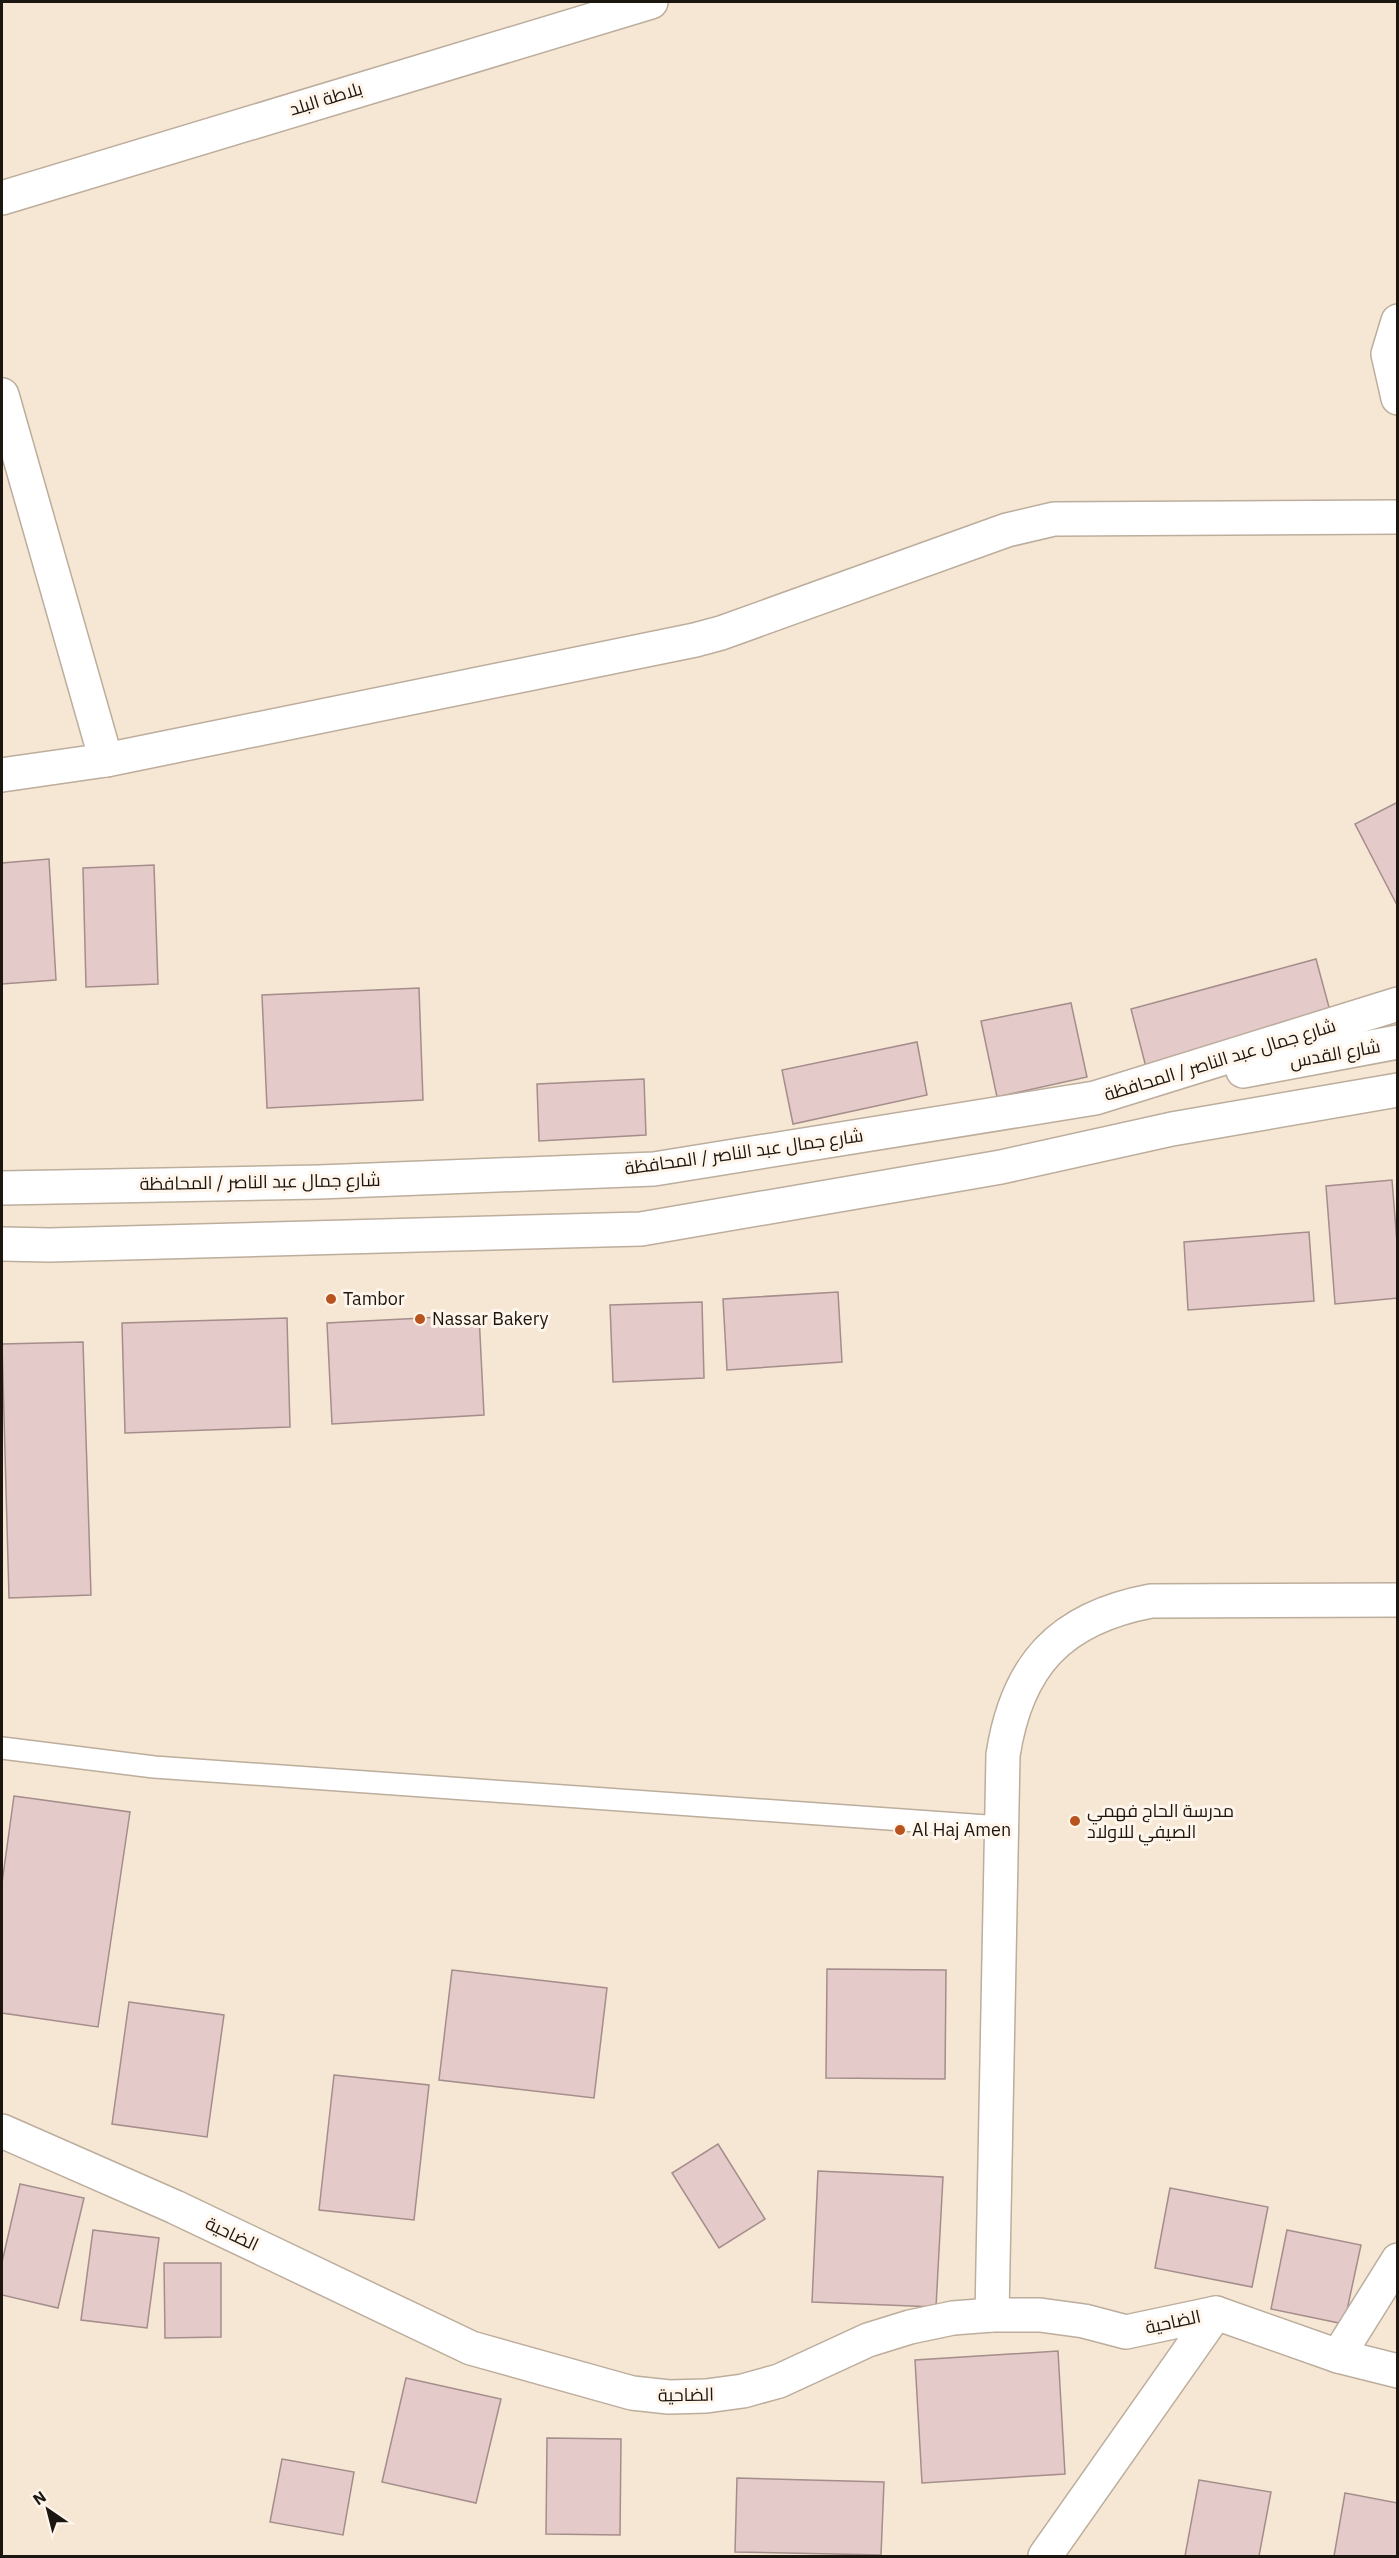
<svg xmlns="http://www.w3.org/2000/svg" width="1399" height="2558" font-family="'IBM Plex Sans',Cairo,sans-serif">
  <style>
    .building { fill: #e4cac8; stroke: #a58d8b; stroke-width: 1.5 }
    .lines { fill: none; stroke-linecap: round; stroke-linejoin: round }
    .lane-casing { stroke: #bcad9c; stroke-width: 24 }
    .street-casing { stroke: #bcad9c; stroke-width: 36 }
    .secondary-casing { stroke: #bcad9c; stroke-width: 36 }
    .lane { stroke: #fff; stroke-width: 21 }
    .street { stroke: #fff; stroke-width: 33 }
    .secondary { stroke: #fff; stroke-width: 33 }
    .poi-dot { fill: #b8551f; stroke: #fff5ea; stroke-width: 2 }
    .labels { text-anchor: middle; stroke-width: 6; stroke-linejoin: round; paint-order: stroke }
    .street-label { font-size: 18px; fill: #1b1610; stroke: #fff5ea }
    .poi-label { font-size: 18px; fill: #1b1610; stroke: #fff5ea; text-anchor: start }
  </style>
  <rect width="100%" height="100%" fill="#f6e7d5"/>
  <!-- building -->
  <g class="building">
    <path d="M1398 802V907L1355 824Z"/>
    <path d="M49 859 56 980 2 984V863Z"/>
    <path d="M154 865 158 984 86 987 83 868Z"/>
    <path d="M1316 959 1333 1022 1147 1071 1131 1009Z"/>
    <path d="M419 988 423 1100 267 1108 262 995Z"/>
    <path d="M1071 1003 1087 1077 997 1097 981 1021Z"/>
    <path d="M917 1042 927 1095 793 1124 782 1070Z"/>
    <path d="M644 1079 646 1135 539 1141 537 1084Z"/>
    <path d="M1392 1180 1398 1255V1298L1335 1304 1326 1186Z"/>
    <path d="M1309 1232 1314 1301 1188 1310 1184 1242Z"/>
    <path d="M838 1292 842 1362 727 1370 723 1299Z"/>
    <path d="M702 1302 704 1378 613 1382 610 1305Z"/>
    <path d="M479 1315 484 1415 332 1424 327 1323Z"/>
    <path d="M287 1318 290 1427 125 1433 122 1323Z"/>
    <path d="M83 1342 91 1595 9 1598 2 1344Z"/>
    <path d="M14 1796 130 1812 98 2027 2 2013V1883Z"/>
    <path d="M827 1969 946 1970 945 2079 826 2078Z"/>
    <path d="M452 1970 607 1988 594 2098 439 2080Z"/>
    <path d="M129 2002 224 2015 207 2137 112 2124Z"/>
    <path d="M334 2075 429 2085 414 2220 319 2210Z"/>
    <path d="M718 2144 765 2219 719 2248 672 2173Z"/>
    <path d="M818 2171 943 2177 936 2307 812 2302Z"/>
    <path d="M20 2184 84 2198 58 2308 2 2295V2262Z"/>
    <path d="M1170 2188 1268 2207 1252 2287 1155 2268Z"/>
    <path d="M93 2230 159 2238 147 2328 81 2320Z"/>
    <path d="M1287 2230 1361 2245 1344 2324 1271 2309Z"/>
    <path d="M164 2263H221V2337L165 2338Z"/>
    <path d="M1058 2351 1065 2474 922 2483 915 2360Z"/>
    <path d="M406 2378 501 2399 476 2503 382 2482Z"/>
    <path d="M547 2438 621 2439 620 2535 546 2534Z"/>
    <path d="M282 2459 354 2472 343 2535 270 2522Z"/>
    <path d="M737 2478 884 2482 881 2555 735 2552Z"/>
    <path d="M1199 2480 1271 2492 1259 2556H1185Z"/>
    <path d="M1345 2493 1398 2503V2556H1334Z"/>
  </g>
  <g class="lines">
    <!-- lane casing -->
    <g class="lane-casing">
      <path id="lane" d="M2 1748 154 1767 1001 1827"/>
    </g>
    <!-- street casing -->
    <g class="street-casing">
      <g id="street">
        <path d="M2 198 651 2"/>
        <path d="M2 395 106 760"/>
        <path d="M2 775 106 760 695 640 721 633 1007 530 1054 519 1398 517"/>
        <path d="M2 2131 175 2207 471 2348 632 2393 669 2397 706 2396 743 2391 779 2381 868 2340 910 2327 953 2318 992 2315H1040L1084 2321 1126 2332 1216 2313 1338 2356 1398 2371"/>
        <path d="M992 2315 1003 1755C1017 1665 1060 1618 1151 1601L1398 1600"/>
        <path d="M1338 2356 1398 2260"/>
        <path d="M1045 2556 1216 2313"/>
      </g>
    </g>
    <!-- secondary casing -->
    <g class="secondary-casing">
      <g id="secondary">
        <path d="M1398 321 1388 354 1398 398"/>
        <path d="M1243 1071 1398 1042"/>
        <path d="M2 1188 319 1182 654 1169 1095 1098 1398 1004"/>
        <path d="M2 1244 50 1245 641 1229 1001 1167 1172 1129 1398 1090"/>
      </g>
    </g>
    <!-- lane -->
    <use href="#lane" class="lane"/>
    <!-- street -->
    <use href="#street" class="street"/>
    <!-- secondary -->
    <use href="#secondary" class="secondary"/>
  </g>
  <!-- markers -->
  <g class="poi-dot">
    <circle cx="331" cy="1299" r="6"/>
    <circle cx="420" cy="1319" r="6"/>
    <circle cx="1075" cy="1821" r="6"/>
    <circle cx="900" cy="1830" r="6"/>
  </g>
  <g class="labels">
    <!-- street labels -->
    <g class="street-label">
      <text transform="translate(326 99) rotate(-17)" y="6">بلاطة البلد</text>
      <text transform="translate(1335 1054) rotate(-10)" y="6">شارع القدس</text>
      <text transform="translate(1220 1060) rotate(-17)" y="6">شارع جمال عبد الناصر / المحافظة</text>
      <text transform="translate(744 1152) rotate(-8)" y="6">شارع جمال عبد الناصر / المحافظة</text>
      <text transform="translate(260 1182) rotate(-1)" y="6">شارع جمال عبد الناصر / المحافظة</text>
      <text transform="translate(232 2234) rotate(25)" y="6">الضاحية</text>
      <text transform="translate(1173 2322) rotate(-12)" y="6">الضاحية</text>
      <text transform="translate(686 2395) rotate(-1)" y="6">الضاحية</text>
    </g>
    <!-- poi labels -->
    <g class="poi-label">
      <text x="343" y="1305">Tambor</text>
      <text x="432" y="1325">Nassar Bakery</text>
      <text x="1087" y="1817">مدرسة الحاج فهمي<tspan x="1087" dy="21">الصيفي للاولاد</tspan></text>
      <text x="912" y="1836">Al Haj Amen</text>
    </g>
  </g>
  <!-- border -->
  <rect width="1399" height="2558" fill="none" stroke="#1b1610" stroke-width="6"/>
  <!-- north arrow -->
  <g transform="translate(48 2510) rotate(325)" stroke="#fff5ea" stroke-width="4.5" paint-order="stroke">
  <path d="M0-4.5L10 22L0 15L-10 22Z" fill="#1b1610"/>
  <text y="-9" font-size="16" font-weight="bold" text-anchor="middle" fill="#1b1610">N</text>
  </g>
</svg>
